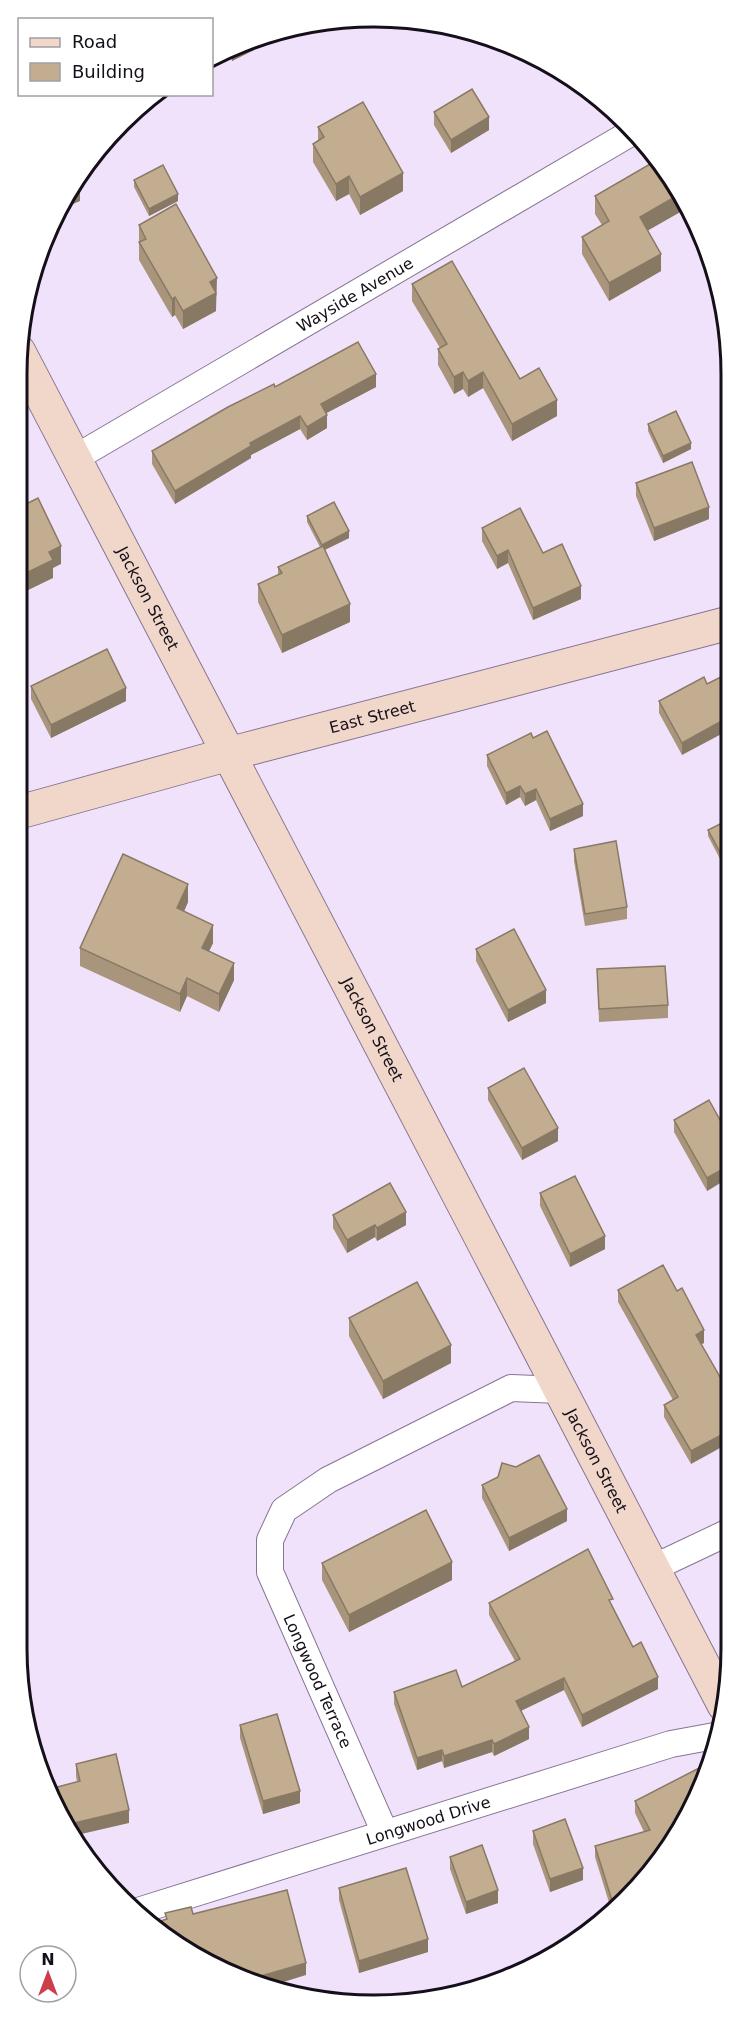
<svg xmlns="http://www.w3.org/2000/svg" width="748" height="2022" font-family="'DejaVu Sans',sans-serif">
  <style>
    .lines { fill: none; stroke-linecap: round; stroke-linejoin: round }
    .street-casing { stroke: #867592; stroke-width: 28 }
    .secondary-casing { stroke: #867592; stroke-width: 35 }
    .street { stroke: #fff; stroke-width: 26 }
    .secondary { stroke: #f1d7c9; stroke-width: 33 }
    .wall { fill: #a8957c }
    .shaded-wall { fill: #887965 }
    .building { fill: #c3ad90; stroke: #887965; stroke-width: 1.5 }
    .labels { text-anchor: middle; stroke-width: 5; stroke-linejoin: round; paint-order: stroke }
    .street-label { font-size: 16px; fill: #150f19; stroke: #fff }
    .rim { fill: none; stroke: #150f19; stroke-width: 3 }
  </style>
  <rect width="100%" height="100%" fill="#f1e2fc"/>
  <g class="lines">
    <!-- street casing -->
    <g class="street-casing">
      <g id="street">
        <path id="s1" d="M75 458 634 131"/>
        <path d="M653 1568 731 1531"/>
        <path d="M385 1833 270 1572V1540L284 1510 328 1480 511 1388 560 1390"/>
        <path id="s2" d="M138 1911 671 1744 720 1735"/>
      </g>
    </g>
    <!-- secondary casing -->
    <g class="secondary-casing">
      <g id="secondary">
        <path id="s3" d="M19 352C256 802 489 1254 724 1705"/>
        <path id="s4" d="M16 813 240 751 729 623"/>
      </g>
    </g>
    <!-- street -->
    <use href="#street" class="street"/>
    <!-- secondary -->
    <use href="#secondary" class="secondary"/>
  </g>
  <!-- wall -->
  <g class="wall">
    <path d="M254 45V50L232 61 230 55 213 63 212 59Z"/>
    <path d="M434 112 489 130 451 153 434 125Z"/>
    <path d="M318 127 403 191 360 215 349 194 336 201 313 162V144L318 141Z"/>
    <path d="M134 180 178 201 149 216 134 187Z"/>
    <path d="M595 196 689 207 648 230 661 271 609 301 582 254V237L602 225 595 214Z"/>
    <path d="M139 225 217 295 216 296V311L183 329 175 315 172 317 139 260Z"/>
    <path d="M412 284 520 379 557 416 512 441 483 388 468 397 463 389 454 394 438 365V349L440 348 412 301Z"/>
    <path d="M722 326 728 327V350L722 336Z"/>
    <path d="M275 387H376L326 413 327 428 307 440 300 429 251 455V458L175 504 152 464V451Z"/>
    <path d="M648 424 691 449 663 463 648 431Z"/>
    <path d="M636 483 709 519 654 541 636 496Z"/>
    <path d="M307 516 349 538 325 550 350 622 282 653 258 602V584L278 575V567L320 547 307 522Z"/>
    <path d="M482 528 543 553 581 599 533 620 508 563 497 569 482 541Z"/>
    <path d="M707 684 682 755 659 713V701Z"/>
    <path d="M31 686 126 701 51 738 31 699Z"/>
    <path d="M533 738 583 816 550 831 536 800 525 806 520 797 506 805 487 766V755Z"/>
    <path d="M730 819V854L720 859 708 836V830Z"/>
    <path d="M574 849 627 907V919L585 926 574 861Z"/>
    <path d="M188 902 184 912 213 943 209 951 234 980 219 1012 187 996 180 1012 80 966V948Z"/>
    <path d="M476 949 546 1003 508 1022 476 961Z"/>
    <path d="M597 969 668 1005V1018L599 1022Z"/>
    <path d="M488 1088 558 1141 522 1160 488 1100Z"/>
    <path d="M674 1120 730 1138V1177L707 1191 674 1132Z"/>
    <path d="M540 1193 605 1249 570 1267 540 1206Z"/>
    <path d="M333 1215 406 1225 377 1241 375 1237 347 1253 333 1228Z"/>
    <path d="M618 1290 704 1343 701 1344 691 1464 664 1417V1405L673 1400 618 1302Z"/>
    <path d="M349 1318 451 1363 383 1399 349 1336Z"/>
    <path d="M482 1485 567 1521 509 1551 482 1498Z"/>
    <path d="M322 1563 452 1580 349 1632 322 1580Z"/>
    <path d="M489 1603 613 1607 633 1647 658 1689 582 1727 564 1690 521 1711 529 1739 494 1756 492 1752 444 1768 442 1761 417 1770 394 1704V1692L462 1687 515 1661 489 1615Z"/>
    <path d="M240 1725 300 1803 263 1814 240 1738Z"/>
    <path d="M76 1764 129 1823 77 1782 76 1776Z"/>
    <path d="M705 1770 658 1865 611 1909 595 1857V1846L644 1832 635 1813V1801Z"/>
    <path d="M533 1831 583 1880 550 1892 533 1844Z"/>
    <path d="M450 1857 498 1903 466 1914 450 1869Z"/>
    <path d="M339 1888 428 1952 359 1973 339 1900Z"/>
  </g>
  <!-- shaded-wall -->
  <g class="shaded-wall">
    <path d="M500 44 506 47 500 50Z"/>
    <path d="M254 45V50L232 61V52Z"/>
    <path d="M230 53V55L213 63V58Z"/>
    <path d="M489 117V130L451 153V140Z"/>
    <path d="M403 173V191L360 215V197Z"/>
    <path d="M349 176V194L336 201V184Z"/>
    <path d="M80 188V201L66 207 74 191Z"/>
    <path d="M178 194V201L149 216V209Z"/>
    <path d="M680 194 689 207 640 235V217Z"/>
    <path d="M661 254V271L609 301V283Z"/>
    <path d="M217 278 216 311 183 329V311L210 282Z"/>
    <path d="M175 297V315L172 317V299Z"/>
    <path d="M463 372V389L454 394V377Z"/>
    <path d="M483 372V388L468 397V381Z"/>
    <path d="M376 374V387L321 416V404Z"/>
    <path d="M557 400V416L512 441V424Z"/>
    <path d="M327 415V428L307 440V427Z"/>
    <path d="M300 416V429L251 455V458L175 504V491L250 443Z"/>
    <path d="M691 443V449L663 463V456Z"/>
    <path d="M709 507V519L654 541V528Z"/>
    <path d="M349 531V538L322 551V545Z"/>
    <path d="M61 546V564L53 568V578L16 596V578L49 552Z"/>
    <path d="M508 550V563L497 569V556Z"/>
    <path d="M581 586V599L533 620V608Z"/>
    <path d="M350 604V622L282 653V635Z"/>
    <path d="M126 688V701L51 738V725Z"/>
    <path d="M729 717V730L682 755V743Z"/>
    <path d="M520 786V797L506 805V793Z"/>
    <path d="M536 789V800L525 806V794Z"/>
    <path d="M583 804V816L550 831V819Z"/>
    <path d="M730 847V854L720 859V852Z"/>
    <path d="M188 884V902L177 926V908Z"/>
    <path d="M213 925V943L202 966V948Z"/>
    <path d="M234 963V980L219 1012V994Z"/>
    <path d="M187 978V996L180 1012V994Z"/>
    <path d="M546 990V1003L508 1022V1010Z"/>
    <path d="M558 1128V1141L522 1160V1148Z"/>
    <path d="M730 1165V1177L707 1191V1178Z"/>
    <path d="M406 1212V1225L377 1241V1228Z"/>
    <path d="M375 1225V1237L347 1253V1240Z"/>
    <path d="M605 1236V1249L570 1267V1254Z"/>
    <path d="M704 1330V1343L696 1347V1335Z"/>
    <path d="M451 1345V1363L383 1399V1381Z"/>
    <path d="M731 1430V1442L691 1464V1451Z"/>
    <path d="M567 1509V1521L509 1551V1538Z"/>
    <path d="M452 1562V1580L349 1632V1615Z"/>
    <path d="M658 1677V1689L582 1727V1715Z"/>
    <path d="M564 1678V1690L516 1713V1701Z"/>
    <path d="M529 1727V1739L494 1756V1744Z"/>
    <path d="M492 1740V1752L444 1768V1756Z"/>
    <path d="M442 1750V1761L417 1770V1758Z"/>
    <path d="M300 1791V1803L263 1814V1801Z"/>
    <path d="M129 1810V1823L77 1835 70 1824Z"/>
    <path d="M583 1868V1880L550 1892V1879Z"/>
    <path d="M498 1890V1903L466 1914V1902Z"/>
    <path d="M428 1939V1952L359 1973V1961Z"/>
    <path d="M306 1963V1975L274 1985 254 1978Z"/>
  </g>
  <!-- building -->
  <g class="building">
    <path d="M472 89 489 117 451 140 434 112Z"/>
    <path d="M363 102 403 173 360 197 349 176 336 184 313 144 324 137 318 127Z"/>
    <path d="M657 160 680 194 640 217 661 254 609 283 582 237 609 221 595 196Z"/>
    <path d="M163 165 178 194 149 209 134 180Z"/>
    <path d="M77 183 80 188 74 191Z"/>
    <path d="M176 204 217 278 210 282 216 293 183 311 175 297 172 299 139 242 146 239 139 225Z"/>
    <path d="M452 261 520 379 539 368 557 400 512 424 483 372 468 381 463 372 454 377 438 349 447 344 412 284Z"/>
    <path d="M727 324 728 327V340L722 326Z"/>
    <path d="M358 342 376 374 321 404 327 415 307 427 300 416 250 443 251 446 175 491 152 451 228 407 274 384 275 387Z"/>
    <path d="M676 411 691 443 663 456 648 424Z"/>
    <path d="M692 462 709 507 654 528 636 483Z"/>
    <path d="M38 498 61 546 49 552 53 560 16 578V509Z"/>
    <path d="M334 502 349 531 322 545 307 516Z"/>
    <path d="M520 508 543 553 562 544 581 586 533 608 508 550 497 556 482 528Z"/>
    <path d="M323 546 350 604 282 635 258 584 282 573 278 567Z"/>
    <path d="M107 649 126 688 51 725 31 686Z"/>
    <path d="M729 673V717L682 743 659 701 704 677 707 684Z"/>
    <path d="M547 731 583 804 550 819 536 789 525 794 520 786 506 793 487 755 531 733 533 738Z"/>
    <path d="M730 819V847L720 852 708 830Z"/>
    <path d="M616 841 627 907 585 914 574 849Z"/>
    <path d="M123 854 188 884 177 908 213 925 202 948 234 963 219 994 187 978 180 994 80 948Z"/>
    <path d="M514 929 546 990 508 1010 476 949Z"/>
    <path d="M665 966 668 1005 599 1009 597 969Z"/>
    <path d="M524 1068 558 1128 522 1148 488 1088Z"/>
    <path d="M709 1100 730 1138V1165L707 1178 674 1120Z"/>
    <path d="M575 1176 605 1236 570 1254 540 1193Z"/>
    <path d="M390 1183 406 1212 377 1228 375 1225 347 1240 333 1215Z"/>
    <path d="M663 1265 677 1291 682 1288 704 1330 696 1335 727 1389 731 1387V1430L691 1451 664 1405 678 1397 618 1290Z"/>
    <path d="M417 1282 451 1345 383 1381 349 1318Z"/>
    <path d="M539 1455 567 1509 509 1538 482 1485 498 1477 502 1463 516 1467Z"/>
    <path d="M426 1510 452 1562 349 1615 322 1563Z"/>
    <path d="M588 1549 613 1599 609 1600 633 1647 641 1642 658 1677 582 1715 564 1678 516 1701 529 1727 494 1744 492 1740 444 1756 442 1750 417 1758 394 1692 456 1670 462 1687 520 1659 489 1603Z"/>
    <path d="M277 1714 300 1791 263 1801 240 1725Z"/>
    <path d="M116 1754 129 1810 70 1824 50 1789 80 1781 76 1764Z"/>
    <path d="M703 1766 705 1770 658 1865 614 1907 595 1846 650 1830 635 1801Z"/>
    <path d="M565 1819 583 1868 550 1879 533 1831Z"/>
    <path d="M482 1845 498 1890 466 1902 450 1857Z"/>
    <path d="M406 1868 428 1939 359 1961 339 1888Z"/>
    <path d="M287 1890 306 1963 254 1978 196 1958 154 1923 167 1919 165 1913 191 1907 193 1914Z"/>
  </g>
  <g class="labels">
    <!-- street labels -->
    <g class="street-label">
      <text dy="6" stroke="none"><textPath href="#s1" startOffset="324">Wayside Avenue</textPath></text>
      <text dy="6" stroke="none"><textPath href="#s3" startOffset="278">Jackson Street</textPath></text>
      <text dy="6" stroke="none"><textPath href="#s4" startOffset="369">East Street</textPath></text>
      <text dy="6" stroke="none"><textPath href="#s3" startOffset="764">Jackson Street</textPath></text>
      <text dy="6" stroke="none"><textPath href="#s3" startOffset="1250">Jackson Street</textPath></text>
      <text transform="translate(318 1681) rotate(66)" y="6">Longwood Terrace</text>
      <text dy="6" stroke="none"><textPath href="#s2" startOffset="304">Longwood Drive</textPath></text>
    </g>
  </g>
  <!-- crop -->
  <path d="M0 0H748V2022H0ZM374 27H374A347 347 0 0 1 721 374V1648A347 347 0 0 1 374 1995H374A347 347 0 0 1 27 1648V374A347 347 0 0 1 374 27Z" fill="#fff" fill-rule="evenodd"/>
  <path class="rim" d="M374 27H374A347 347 0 0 1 721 374V1648A347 347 0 0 1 374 1995H374A347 347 0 0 1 27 1648V374A347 347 0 0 1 374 27Z"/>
  <!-- legend -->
  <rect x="18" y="18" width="195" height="78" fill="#ffffff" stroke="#a19fa3" stroke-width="1.5"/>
  <rect x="30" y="38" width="30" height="9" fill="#f1d7c9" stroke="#a19fa3" stroke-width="1.5"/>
  <text x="72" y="48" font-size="18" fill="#150f19">Road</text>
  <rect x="30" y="63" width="30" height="18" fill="#c3ad90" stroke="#a19fa3" stroke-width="1.5"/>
  <text x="72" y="78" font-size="18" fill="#150f19">Building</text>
  <!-- north arrow -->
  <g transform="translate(48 1974)"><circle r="28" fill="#ffffff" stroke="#a19fa3" stroke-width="1.5"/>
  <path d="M0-4.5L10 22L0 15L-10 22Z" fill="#cd3d4c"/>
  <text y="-9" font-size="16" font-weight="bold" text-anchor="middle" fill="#150f19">N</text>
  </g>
</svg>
